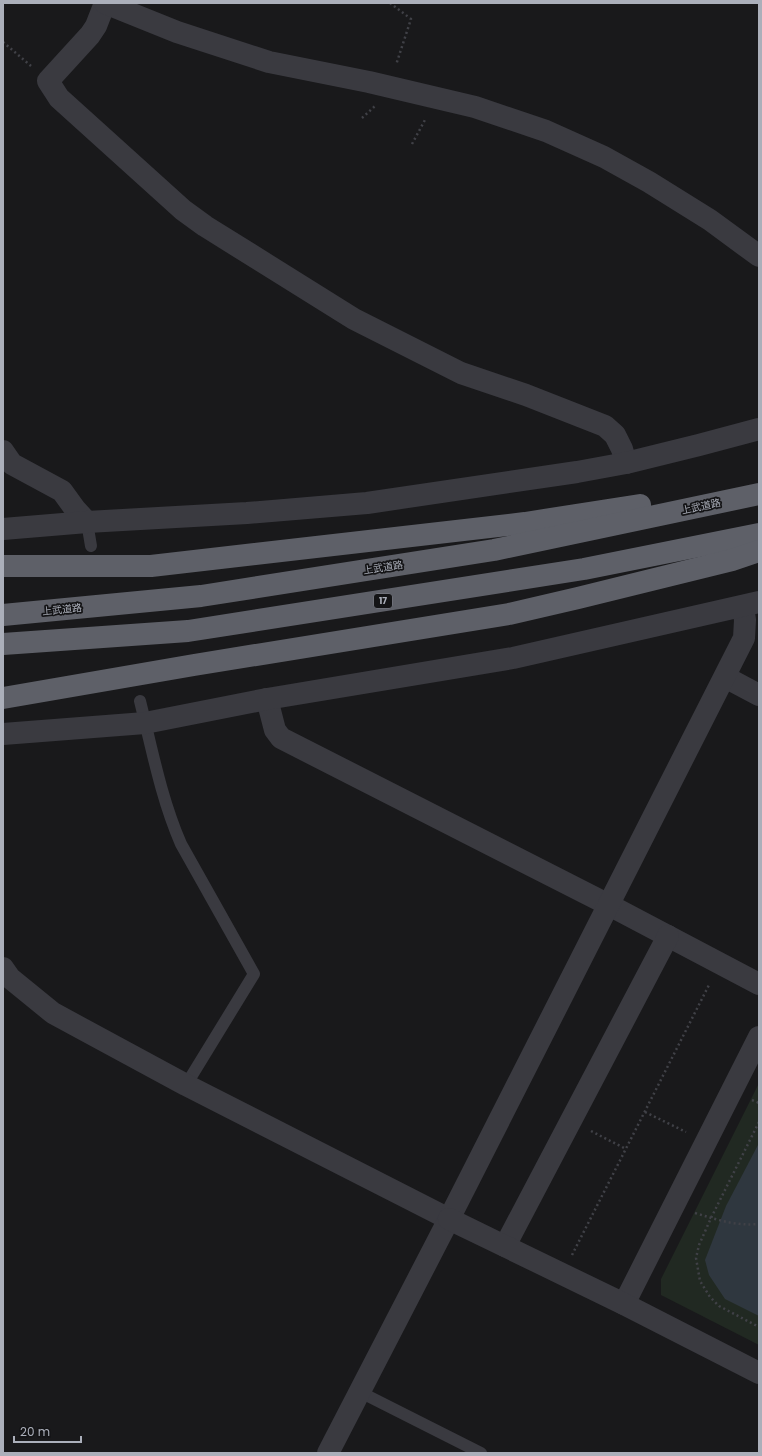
<svg xmlns="http://www.w3.org/2000/svg" width="762" height="1456" font-family="Poppins,'Noto Sans JP',sans-serif">
  <style>
    .green { fill: #212922 }
    .water { fill: #2f373f }
    .lines { fill: none; stroke-linecap: round; stroke-linejoin: round }
    .path { stroke: #404147; stroke-width: 2.5; stroke-dasharray: 2 3; stroke-linecap: butt }
    .service { stroke: #3a3a40; stroke-width: 12 }
    .minor { stroke: #3a3a40; stroke-width: 22 }
    .tertiary { stroke: #3a3a40; stroke-width: 22 }
    .trunk { stroke: #5e6068; stroke-width: 22 }
    .labels { text-anchor: middle; stroke-width: 3.5; stroke-linejoin: round; paint-order: stroke }
    .shield { fill: #141416; stroke: #7e8089; stroke-width: 1 }
    .shield-label { font-size: 9px; font-weight: bold; fill: #abafba }
    .street-label { font-size: 10px; fill: #abafba; stroke: #141416 }
  </style>
  <rect width="100%" height="100%" fill="#19191b"/>
  <!-- green -->
  <path class="green" d="M759 1083V1345L661 1295V1279Z"/>
  <!-- water -->
  <path class="water" d="M759 1143V1316L725 1299 709 1275 705 1260 726 1206Z"/>
  <g class="lines">
    <!-- path -->
    <g class="path">
      <path d="M390 3 411 19 396 65"/>
      <path d="M3 42 31 66"/>
      <path d="M362 118 375 106"/>
      <path d="M412 144 426 118"/>
      <path d="M752 1100 759 1103"/>
      <path d="M645 1112 686 1132"/>
      <path d="M759 1122 711 1218 699 1245 696 1258 700 1281 710 1297 719 1306 759 1327"/>
      <path d="M591 1131 626 1149"/>
      <path d="M695 1213C718 1220 735 1226 759 1224"/>
      <path d="M572 1255 710 983"/>
    </g>
    <!-- service -->
    <g class="service">
      <path d="M87 522 91 546"/>
      <path d="M140 701C152 749 161 798 181 844L254 974 186 1085"/>
      <path d="M360 1392 481 1453"/>
    </g>
    <!-- minor -->
    <g class="minor">
      <path d="M105 3 96 26 90 35 48 81 59 98 183 210 205 226 354 319 461 373 526 395 605 426 615 435 622 449 626 463"/>
      <path d="M3 451 12 464 62 491 75 509 87 522"/>
      <path d="M725 677 759 695"/>
      <path d="M267 699 275 730 281 738 609 905 759 984"/>
      <path d="M3 968 10 978 53 1013 186 1085 449 1219"/>
      <path d="M505 1246 668 936"/>
      <path d="M624 1304 759 1037"/>
      <path d="M328 1453 449 1219 744 638 745 620 743 607"/>
    </g>
    <!-- tertiary -->
    <g class="tertiary">
      <path d="M105 3 177 32 269 62 369 82 475 107 546 131 604 157 649 182 710 220 759 256"/>
      <path d="M3 529 87 522 247 513 367 503 577 472 626 463 699 445 759 429"/>
      <path d="M3 734 145 723 267 699 513 658 759 602"/>
      <path d="M449 1219 624 1304 759 1373"/>
    </g>
    <!-- trunk -->
    <g class="trunk">
      <path d="M3 566H151L525 523 640 505"/>
      <path d="M3 615 201 596 494 550 759 494"/>
      <path d="M3 644 188 631 584 569 759 534"/>
      <path d="M3 698 194 665 509 614 578 598 732 560 759 551"/>
    </g>
  </g>
  <g class="labels">
    <!-- shield labels -->
    <rect class="shield" x="374" y="594" width="18" height="14" rx="3"/>
    <g class="shield-label">
      <text x="383" y="604">17</text>
    </g>
    <!-- street labels -->
    <g class="street-label">
      <text transform="translate(701 506) rotate(-12)" y="4">上武道路</text>
      <text transform="translate(383 567) rotate(-9)" y="4">上武道路</text>
      <text transform="translate(62 609) rotate(-6)" y="4">上武道路</text>
    </g>
  </g>
  <!-- border -->
  <rect width="762" height="1456" fill="none" stroke="#abafba" stroke-width="8"/>
  <!-- scale -->
  <path d="M14 1436v6h67v-6" fill="none" stroke="#abafba" stroke-width="2"/>
  <text x="20" y="1436" font-size="12" fill="#abafba" stroke="#141416" stroke-width="3" paint-order="stroke">20 m</text>
</svg>
